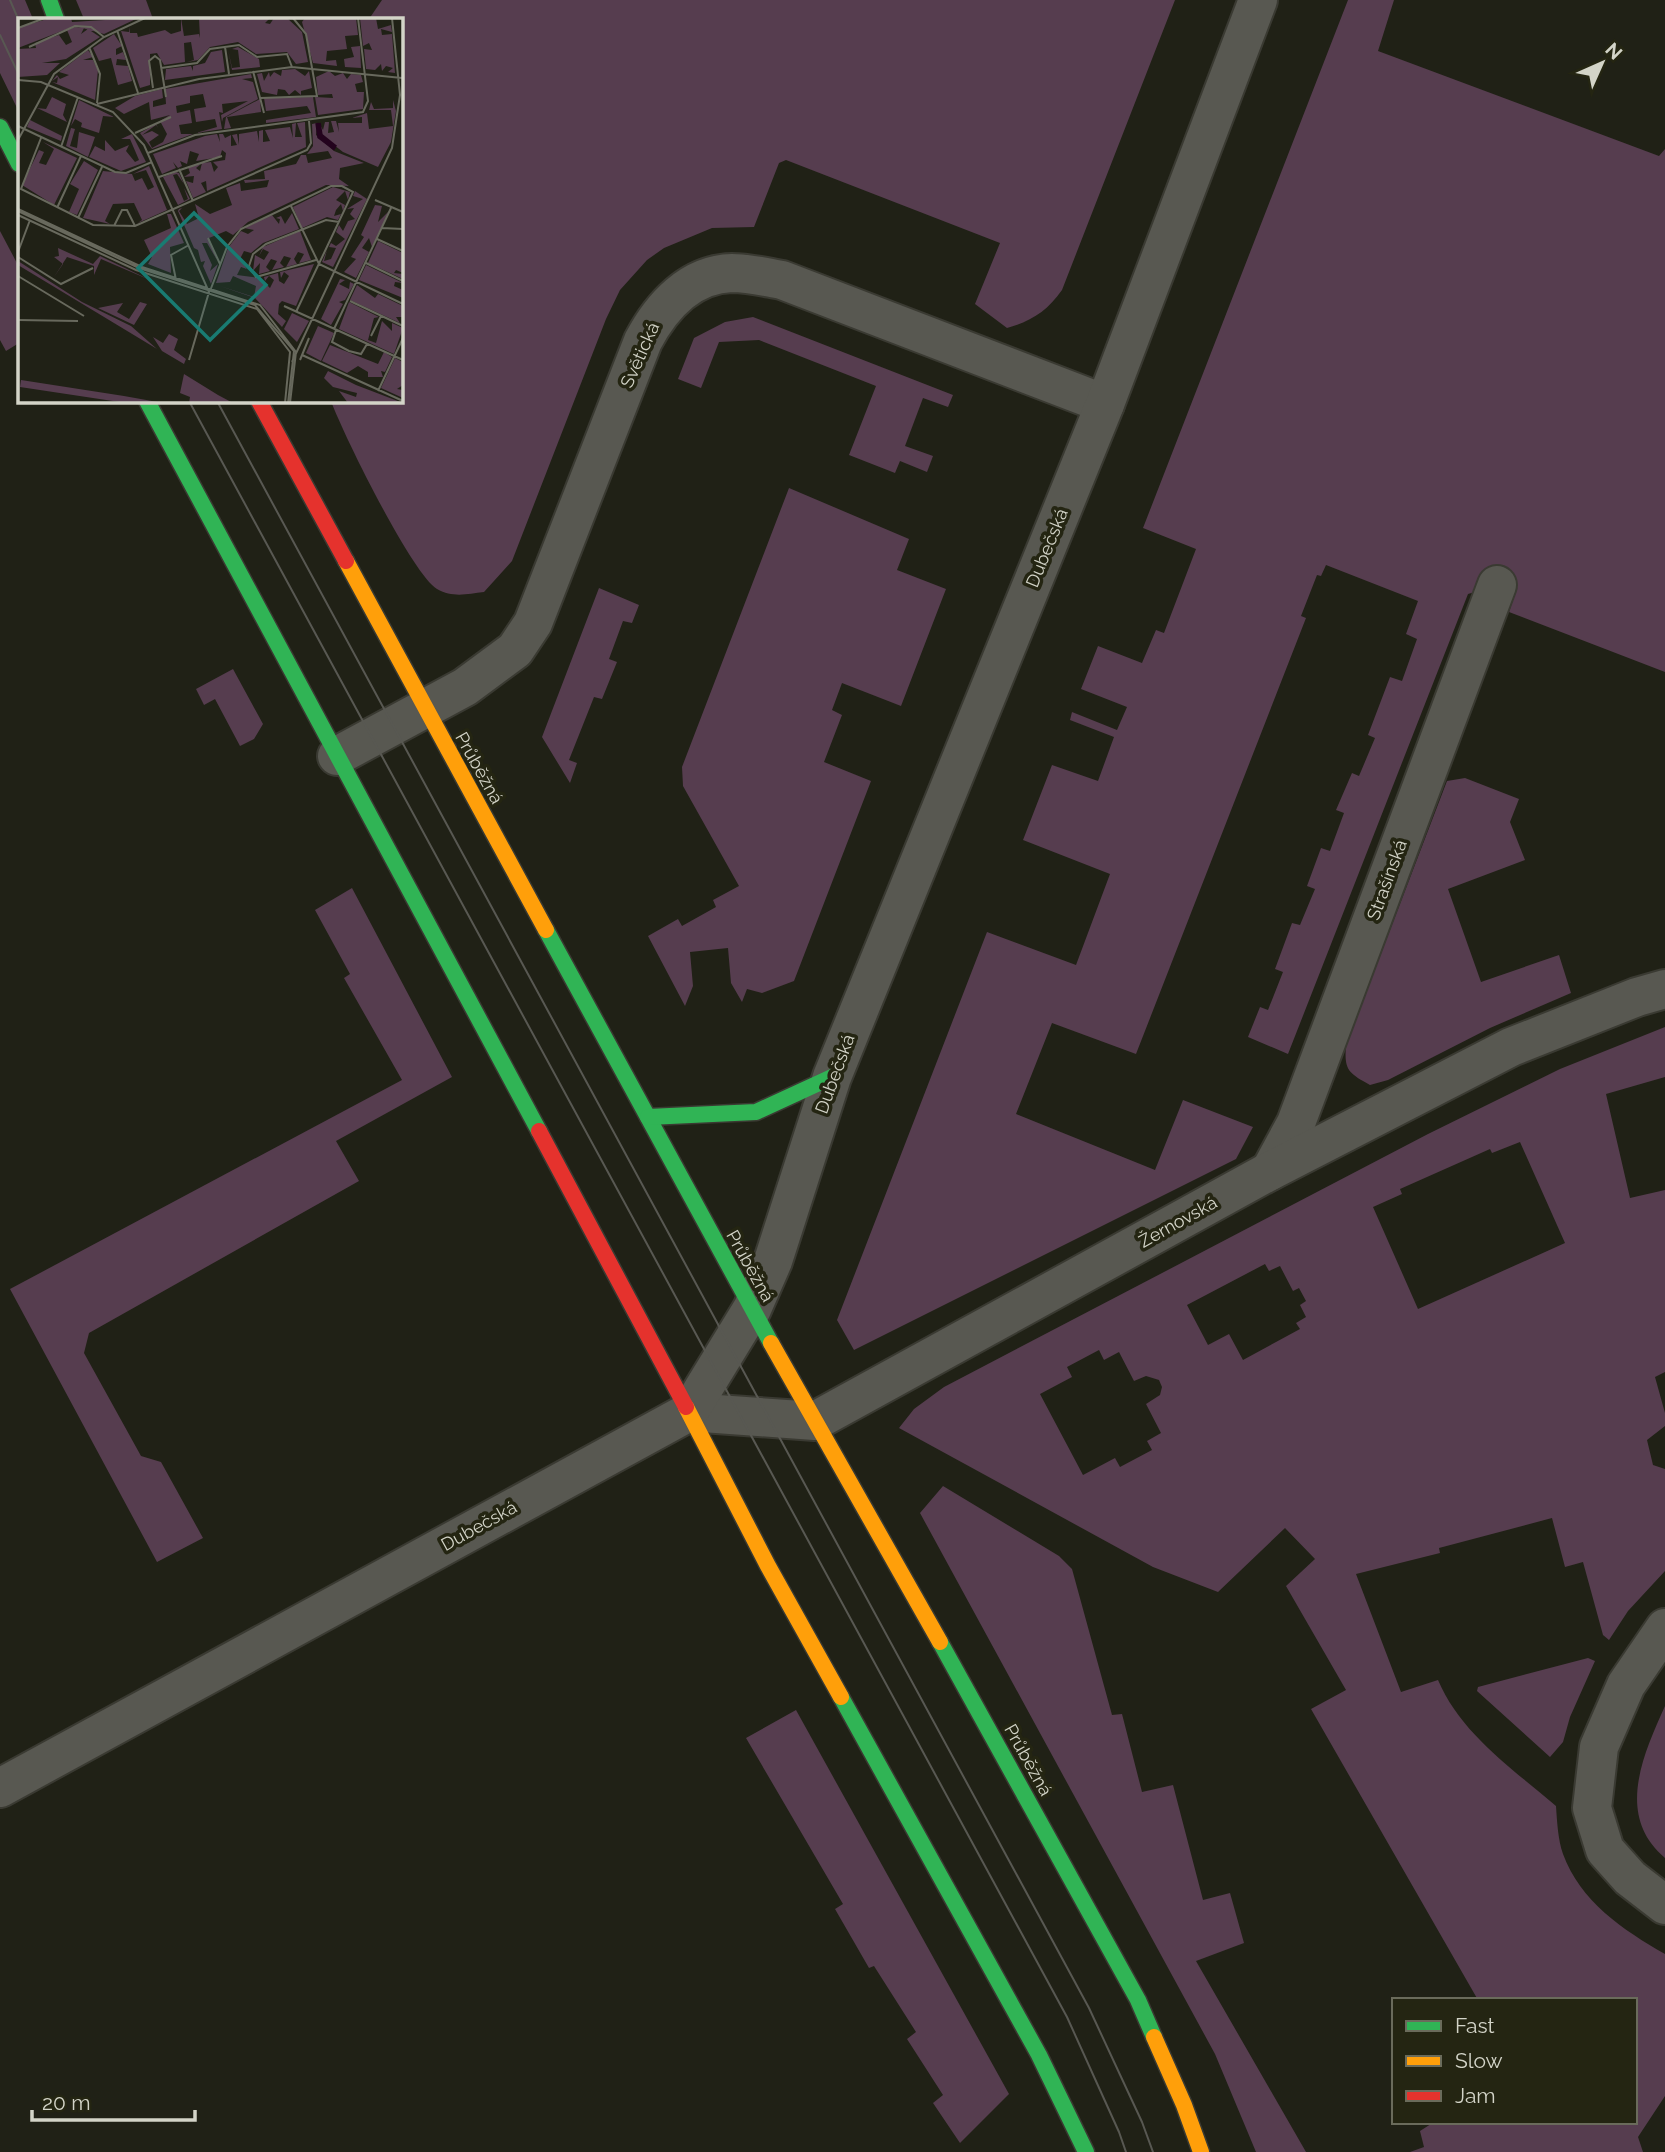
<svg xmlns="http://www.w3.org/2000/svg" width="1665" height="2152" font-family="Raleway,sans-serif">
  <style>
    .green { fill: #563d4f; fill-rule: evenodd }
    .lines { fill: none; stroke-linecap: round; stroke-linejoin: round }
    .street-casing { stroke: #3a3a32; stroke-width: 42 }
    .fast-casing { stroke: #3a3a32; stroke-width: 19 }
    .slow-casing { stroke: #3a3a32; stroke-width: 19 }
    .jam-casing { stroke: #3a3a32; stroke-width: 19 }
    .street { stroke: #585851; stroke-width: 38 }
    .fast { stroke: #30b455; stroke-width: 16 }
    .slow { stroke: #ff9f0a; stroke-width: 16 }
    .jam { stroke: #e5322d; stroke-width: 16 }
    .tram { stroke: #585852; stroke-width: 2 }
    .labels { text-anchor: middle; stroke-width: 7; stroke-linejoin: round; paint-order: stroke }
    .street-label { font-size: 18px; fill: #d3d4c8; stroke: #242512 }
    .inset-river { fill: none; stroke: #23031d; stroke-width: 3.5 }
    .inset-road { fill: none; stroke: #68695d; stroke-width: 2 }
    .view { fill: #197b72; fill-opacity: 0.15; stroke: #197b72; stroke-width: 3.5 }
    .inset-edge { fill: none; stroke: #d3d4c8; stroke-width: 3.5 }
  </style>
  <rect width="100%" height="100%" fill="#202116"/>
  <!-- green -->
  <g class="green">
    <path d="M0 0H25L33 19H19V112L0 73Z"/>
    <path d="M76 0H146L153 19H84Z"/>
    <path d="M382 0H1175L1062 290C1047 311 1032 321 1007 328L975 304 1000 243 786 160 779 163 754 227 712 228 664 248 647 260 620 290 606 319 512 561 484 592C467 594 453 598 437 589 412 574 343 434 331 401H401V19H369Z"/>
    <path d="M1348 0H1394L1378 51 1659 156 1665 149V672L1509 612 1515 594 1498 585 1468 594 1288 1054 1248 1037 1260 1007 1268 1010 1283 972 1275 969 1292 923 1300 925 1315 889 1307 886 1321 848 1330 851 1344 813 1336 810 1352 773 1359 776 1375 738 1368 735 1390 677 1402 681 1417 639 1406 634 1418 601 1326 565 1321 576 1317 575 1301 616 1306 618 1136 1054 1052 1023 1016 1114 1155 1170 1183 1100 1253 1127 1236 1159 854 1350 837 1320 987 932 1076 965 1110 874 1023 840 1052 765 1098 781 1114 737 1070 720 1072 712 1117 730 1127 707 1081 689 1098 646 1142 663 1156 630 1164 633 1196 549 1143 528Z"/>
    <path d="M0 231 19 267V343L6 351 0 340Z"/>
    <path d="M753 317 953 395 948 407 923 398 905 446 933 456 927 472 900 461 895 473 849 455 876 386 759 340 719 342 701 388 678 379 694 338 725 322Z"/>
    <path d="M789 488 909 539 897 570 946 589 901 706 842 683 832 710 842 715 824 762 871 781 794 981 762 993 747 989 742 1002 731 983 728 948 690 952 693 986 685 1006 648 936 678 919 682 926 716 907 713 900 739 886 683 786 682 767Z"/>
    <path d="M599 588 639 605 632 623 623 621 609 659 617 662 602 699 594 697 569 760 577 763 570 783 542 737Z"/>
    <path d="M233 669 263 724 254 739 240 746 215 699 204 705 196 689Z"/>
    <path d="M1465 778 1519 799 1510 822 1525 860 1448 889 1481 982 1559 955 1571 993 1490 1028 1388 1080 1370 1085C1348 1073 1344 1070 1346 1045L1447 781Z"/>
    <path d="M352 888 452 1077 336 1141 359 1181 89 1333 84 1353 141 1456 161 1462 203 1538 157 1562 10 1289 402 1080 344 978 350 974 315 910Z"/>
    <path d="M1665 1027V1077L1606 1094 1630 1198 1665 1190V1372L1655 1377 1665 1413V1426L1647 1440 1653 1465 1665 1469V1571L1628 1611 1609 1640 1603 1635 1583 1562 1565 1567 1552 1518 1439 1548 1440 1553 1356 1574 1401 1692 1438 1680C1461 1734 1513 1769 1556 1806 1557 1821 1558 1840 1563 1854 1580 1901 1623 1930 1665 1954V2096L1638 2137 1643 2152H1410L1424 2147 1420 2131 1434 2122H1635V2000H1478L1311 1709 1346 1690 1286 1586 1315 1559 1285 1528 1218 1592 1153 1567 899 1428 914 1409 944 1387 1428 1134 1560 1069ZM1520 1142 1565 1243 1418 1309 1373 1207 1402 1194 1400 1189 1490 1149 1492 1153ZM1265 1264 1269 1271 1280 1266 1293 1291 1299 1288 1306 1301 1300 1305 1306 1317 1296 1323 1300 1329 1243 1360 1229 1334 1208 1345 1187 1305ZM1099 1350 1104 1360 1119 1352 1134 1381 1146 1376 1159 1380 1162 1387 1160 1395 1146 1404 1161 1433 1147 1441 1152 1450 1120 1467 1115 1458 1083 1475 1040 1394 1072 1377 1067 1367Z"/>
    <path d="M943 1486 1059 1556 1072 1569 1112 1715 1122 1714 1142 1792 1173 1785 1203 1900 1230 1893 1244 1943 1196 1961 1306 2152H1256L1215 2054 920 1513Z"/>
    <path d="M1588 1658 1595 1661 1570 1717 1563 1742 1550 1757 1477 1691 1478 1687Z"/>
    <path d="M1665 1706V1858C1615 1816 1643 1755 1665 1706Z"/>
    <path d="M796 1710 1009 2094 960 2143 933 2103 943 2095 907 2039 916 2032 874 1966 869 1968 835 1909 843 1904 746 1738Z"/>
  </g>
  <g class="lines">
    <!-- street casing -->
    <g class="street-casing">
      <g id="street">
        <path d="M337 756 465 687 515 650 533 623 643 341C661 307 690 274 732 273 749 273 765 277 782 280L1105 404"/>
        <path d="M1270 1171 1296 1123 1497 585"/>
        <path d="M689 1412 815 1421 1270 1171 1511 1047 1637 997 1665 989"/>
        <path d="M1665 1628 1626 1685 1599 1747 1592 1808 1605 1850 1630 1878 1665 1905"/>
        <path d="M0 1788 689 1412 752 1309 773 1261 832 1077 1105 404 1258 0"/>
      </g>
    </g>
    <!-- fast casing -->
    <g class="fast-casing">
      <g id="fast">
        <path d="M49 0 56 19"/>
        <path d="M0 127 19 164"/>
        <path d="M147 401 539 1131"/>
        <path d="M546 930 771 1343"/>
        <path d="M648 1117 756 1112 832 1077"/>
        <path d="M940 1642 1138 2000 1154 2037"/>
        <path d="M841 1697 1039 2055 1086 2152"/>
      </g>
    </g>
    <!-- slow casing -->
    <g class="slow-casing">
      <g id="slow">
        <path d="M346 561 546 930"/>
        <path d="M771 1343 940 1642"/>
        <path d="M686 1407 768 1566 841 1697"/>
        <path d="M1154 2037 1184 2105 1201 2152"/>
      </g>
    </g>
    <!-- jam casing -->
    <g class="jam-casing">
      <g id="jam">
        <path d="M259 401 346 561"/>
        <path d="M539 1131 686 1407"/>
      </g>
    </g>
    <!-- street -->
    <use href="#street" class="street"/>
    <!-- fast -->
    <use href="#fast" class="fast"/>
    <!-- slow -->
    <use href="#slow" class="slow"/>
    <!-- jam -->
    <use href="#jam" class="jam"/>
    <!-- tram -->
    <g class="tram">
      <path d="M10 0 19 21"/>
      <path d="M0 35 19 75"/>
      <path d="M189 401 1067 2017 1119 2132 1126 2152"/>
      <path d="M217 401 1089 2008 1142 2122 1153 2152"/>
    </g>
  </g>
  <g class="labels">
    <!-- street labels -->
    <g class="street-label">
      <text transform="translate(640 355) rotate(-66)" y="6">Světická</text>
      <text transform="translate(1047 548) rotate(-68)" y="6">Dubečská</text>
      <text transform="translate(479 768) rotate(61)" y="6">Průběžná</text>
      <text transform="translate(1387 880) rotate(-70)" y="6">Strašínská</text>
      <text transform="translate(835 1074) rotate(-70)" y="6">Dubečská</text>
      <text transform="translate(1178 1222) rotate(-29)" y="6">Žernovská</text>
      <text transform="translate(750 1266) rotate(61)" y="6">Průběžná</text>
      <text transform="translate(479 1526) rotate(-29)" y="6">Dubečská</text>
      <text transform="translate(1028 1760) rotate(61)" y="6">Průběžná</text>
    </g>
  </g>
  <!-- overview -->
  <g transform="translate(18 18)">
    <rect width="385" height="385" fill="#202116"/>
    <path d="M32 0H53L54 4 120 0 86 16 57 8 0 30V10ZM163 0 166 18 181 16 182 20 181 0H252L247 5 252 6 256 0H269L284 14 290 44 278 46 269 34 238 36 220 24 192 29 180 42 169 44 176 42 173 24 166 25 167 44 146 47 139 35 132 36V67L122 70 103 13 111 14V9L112 15H119L120 19 147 12 153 16 163 13ZM287 0H338L340 17 327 18 329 31 309 33 308 43 318 42 319 48 295 45 284 4ZM342 0H358L360 11 373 7 374 14 363 11 364 17 374 16 377 55 370 54 375 50 368 48 364 53 363 46 357 52 348 51 346 31 354 32 351 25 345 28ZM57 9 66 10 63 16 70 11 82 19 48 41 24 45H42L29 57 0 59V31L18 30 17 25 41 17 48 27 54 24 49 12ZM96 16 104 28 98 31V37L105 34 108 42 99 41 98 47 110 48 114 63 100 67 93 40 81 43 75 30ZM342 28 343 50 327 49 326 41 336 39 333 29ZM220 29 241 41 242 49 214 52 210 31 214 50 222 49 220 32 214 31ZM70 32 75 39 65 42H75L80 52 77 82 34 64 39 65 40 59 34 63 39 57 42 61 51 57 41 54ZM204 32 207 54 147 62 148 51 173 48 175 53V48L187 45 193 34ZM277 51 287 58 291 53 294 70 283 73V77L277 72 271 77 267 72 260 71 259 77 244 74 239 56 244 55 246 63 251 54 252 59 256 54 263 58 264 52ZM311 53 317 58 325 55 329 61 333 56 343 57 345 64 337 66 339 74H346L345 91 300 97 297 79 315 80 314 76 300 77 298 59ZM233 56 234 60 224 61 235 64 240 81 205 100 204 104 203 97 230 83 204 86 205 95 201 94 204 111 178 115 199 109 197 101 178 104 176 91 188 89 185 76 172 78V85L158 88 159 95 172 92 174 105 161 107 163 116H175L134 131 122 115 138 106 140 110 138 107 124 117 134 113 141 117 131 124 134 130 145 124 149 116 142 103 152 97 133 102 131 84 106 96 97 90 117 78 144 71 145 80 135 83V89L148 86 147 71ZM34 79 48 86 45 97 49 104 19 90 28 91ZM295 79 298 99 248 105V102L293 95 289 88 248 93 246 80ZM242 81 243 94 209 99 213 110 206 111 208 99ZM61 82 96 99 85 98 81 115 63 109 64 105 57 101 53 108ZM375 82 378 93 373 124 360 149 325 134 303 117 301 105 305 112 307 104H311L310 115 316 114 313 103H318L321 114 320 105H344V99L334 100 349 95 351 111 375 108 373 92H351L353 84 356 91 375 90ZM12 102 44 118 43 123 9 109ZM287 104 288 129 189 173 188 163 183 165 188 174 175 180 168 163 175 165 176 158 166 159 172 155 170 149 183 146 178 150 182 153 184 145 193 144 196 154 200 149 195 144 207 142 208 135 204 132 202 139 178 143 181 136 172 133 169 146 162 143 164 148 160 150 155 144 158 150 144 156 135 136 187 118 199 116 202 124 201 116H205L207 120 213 117V128L219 127 214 117 219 116 221 127V116L239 113 241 124V113L245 112V124L252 123 247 112 272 109 275 120 274 106 278 105 277 119H284L279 105ZM299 105 298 117 316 133 346 145 322 150 321 161 331 168 308 167 230 204 215 217 208 213 191 220 199 242 189 225H184L194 247 192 253 200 246 193 266 185 248 187 243 183 244 180 232 176 230 160 193 161 191 164 190 161 193 169 206 181 200 177 186 192 196 214 187 208 170 222 165 223 173 249 169 251 162 227 165 226 162 247 161 246 153 278 146 283 137H288L290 145 314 140 310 133 289 136 295 128 294 106ZM53 110 57 111 52 128 59 130 61 114 77 119 70 139 48 128ZM114 116 128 144 103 153 71 139 77 128 87 133V122L97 133 111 127 108 133 117 144 121 142 112 121H103ZM25 124 59 140 36 187 4 167 21 132 26 134 21 145 28 147 36 131ZM66 143 80 152 59 197 51 194 61 171 52 166ZM131 148 149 192 120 205 124 202 116 185 95 186 87 203 92 206 65 200 85 153 114 156 117 163 124 160 130 172 136 169 128 152 115 156ZM158 154 161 155 166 166 159 156 155 157 166 183 170 181 166 170 172 181 160 187 145 159ZM315 169 332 174 330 182 327 173 318 182 327 187 325 193 323 186 318 192 316 198 323 196 320 202 309 199 284 210 275 189ZM337 173 349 181 315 249 304 244 309 232 306 243 313 241 318 230 311 229 313 225 318 228 327 221 318 214 321 207 325 213 330 203 337 201 332 196 336 190 329 191 345 181 335 178ZM357 187 364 188 360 204 371 193 354 229 351 220 344 230 351 234 338 260 326 254 338 241 333 239 346 219 343 217ZM274 195 281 211 245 225 233 235 226 233 222 241 229 251 223 249 219 257 242 260 252 270 256 262 251 258 247 263 246 259 260 255 261 263 266 266 271 258 266 254 263 260 262 254 296 246 278 288 264 283 261 286 260 296 268 303 264 309 237 280 202 268 236 279 238 268 215 258 212 264 198 265 210 230 223 213 230 216 236 212 226 210 254 197 261 206 262 201 258 200 263 198 267 206ZM149 196H153L166 225 152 229 153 255 130 246 134 239 126 222 153 210ZM282 213 293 242 281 245 286 236 280 234 276 241 279 246 268 249 273 240 266 238 262 245 266 249 254 252 259 243 253 241 248 249 252 253 241 256 242 245 235 253 237 237 246 242 251 234 245 231 241 238 245 229ZM360 223 385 235V255L378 252 376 255 385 256V261L350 245ZM40 230 75 246 82 238 132 262 83 241 76 257V248L49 239 36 259 45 246 36 239 41 238ZM0 243 64 284 113 308 139 331 0 247ZM348 247 385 265 377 264 376 268 385 272V280L341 262ZM322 261 327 262 321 266 331 271 332 264 336 266 327 282 321 284 325 286 313 307 303 301ZM339 267 357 280 360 276 385 288V299H378L382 305 332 282ZM122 284 129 286 116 307 80 290 105 285 99 294 111 301ZM331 284 361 299 356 300 350 322 358 325 364 303 374 313V305L385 310 376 336 321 311ZM274 295 291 303 279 324 266 311ZM300 308 316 315 303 343 288 335ZM151 316 160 321 156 332 168 341 166 346 144 333 135 319 145 325ZM312 327 360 346 366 334 374 339 367 354 363 353 365 359H350V354L340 348 329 355 304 343ZM377 340 385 344V367L379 371 385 372V380L363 370ZM310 353 338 367 385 385H330L321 373 338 379 339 375 315 369 306 360ZM166 356 200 377 215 385H171L172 379 162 375ZM3 362 106 378 145 385H108L2 369Z" fill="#563d4f"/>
    <path class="inset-river" d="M299 105 301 119 317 131M301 105 303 117 318 129"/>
    <path class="inset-road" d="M0 10 27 0M99 12 120 75M11 29 57 8 73 9 86 19M71 29 82 56 79 85M207 29 211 56M143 50 179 45 192 31 221 27 239 39 269 36 274 49M235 53 246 95M0 62 23 64 95 94 126 127 191 274 171 342M135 70 131 43 137 38 142 42 148 79M243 80 299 78 288 16 275 0M79 86 181 61 274 49 384 60M0 108 97 154 108 155 134 144M117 115 153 99M23 120 3 171 75 207 117 208 289 132 293 125 291 103M0 122 36 56 86 19 127 0M43 129 60 79M130 135 177 117 345 94 350 83 340 0M161 151 175 183M141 159 204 138M357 182 385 194M273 188 301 246 385 286M39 190 63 138M0 191 124 249 242 287 278 334 272 385M0 193 121 250 237 287 276 333 270 385M0 197 118 252 239 291 272 334 267 385M60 200 84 149M96 208 104 192H109L117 208M364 210 385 211M190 220 202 246M359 221 385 233M0 234 12 202M0 239 43 266 75 250M298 242 238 259 231 248 235 236 248 226 308 202 321 204M348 245 385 263M0 258 66 298M158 262 153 237 171 227M192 273 209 229 223 211 313 168H324L335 174 278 294M332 283 385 308M266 288 385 342M0 302 60 303M316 311 373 190M318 312 314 324 331 333 343 336 349 326M353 318 363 298M284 337 385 383M282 342 291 320M274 344 374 130 382 77 374 0M360 373 385 320"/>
    <path class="view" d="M176 195 248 267 192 322 120 250Z"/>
    <rect width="385" height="385" class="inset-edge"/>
  </g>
  <!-- legend -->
  <rect x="1392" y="1998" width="245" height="126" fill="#242512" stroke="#6a6b5b" stroke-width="2"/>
  <rect x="1406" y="2021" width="35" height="10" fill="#30b455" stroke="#6a6b5b" stroke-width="2"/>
  <text x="1455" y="2033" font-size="21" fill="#d3d4c8">Fast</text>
  <rect x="1406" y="2056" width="35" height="10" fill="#ff9f0a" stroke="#6a6b5b" stroke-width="2"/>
  <text x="1455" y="2068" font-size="21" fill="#d3d4c8">Slow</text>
  <rect x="1406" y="2091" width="35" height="10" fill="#e5322d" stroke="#6a6b5b" stroke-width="2"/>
  <text x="1455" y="2103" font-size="21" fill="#d3d4c8">Jam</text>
  <!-- north arrow -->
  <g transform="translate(1602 63) rotate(45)" stroke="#242512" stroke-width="5" paint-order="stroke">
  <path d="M0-5L12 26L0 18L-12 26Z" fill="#d3d4c8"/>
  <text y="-10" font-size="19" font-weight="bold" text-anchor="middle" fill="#d3d4c8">N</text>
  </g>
  <!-- scale -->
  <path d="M32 2110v10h163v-10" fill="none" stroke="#d3d4c8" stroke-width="3.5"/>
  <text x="42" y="2110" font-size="21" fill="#d3d4c8" stroke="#242512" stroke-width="5" paint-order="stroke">20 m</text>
</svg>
